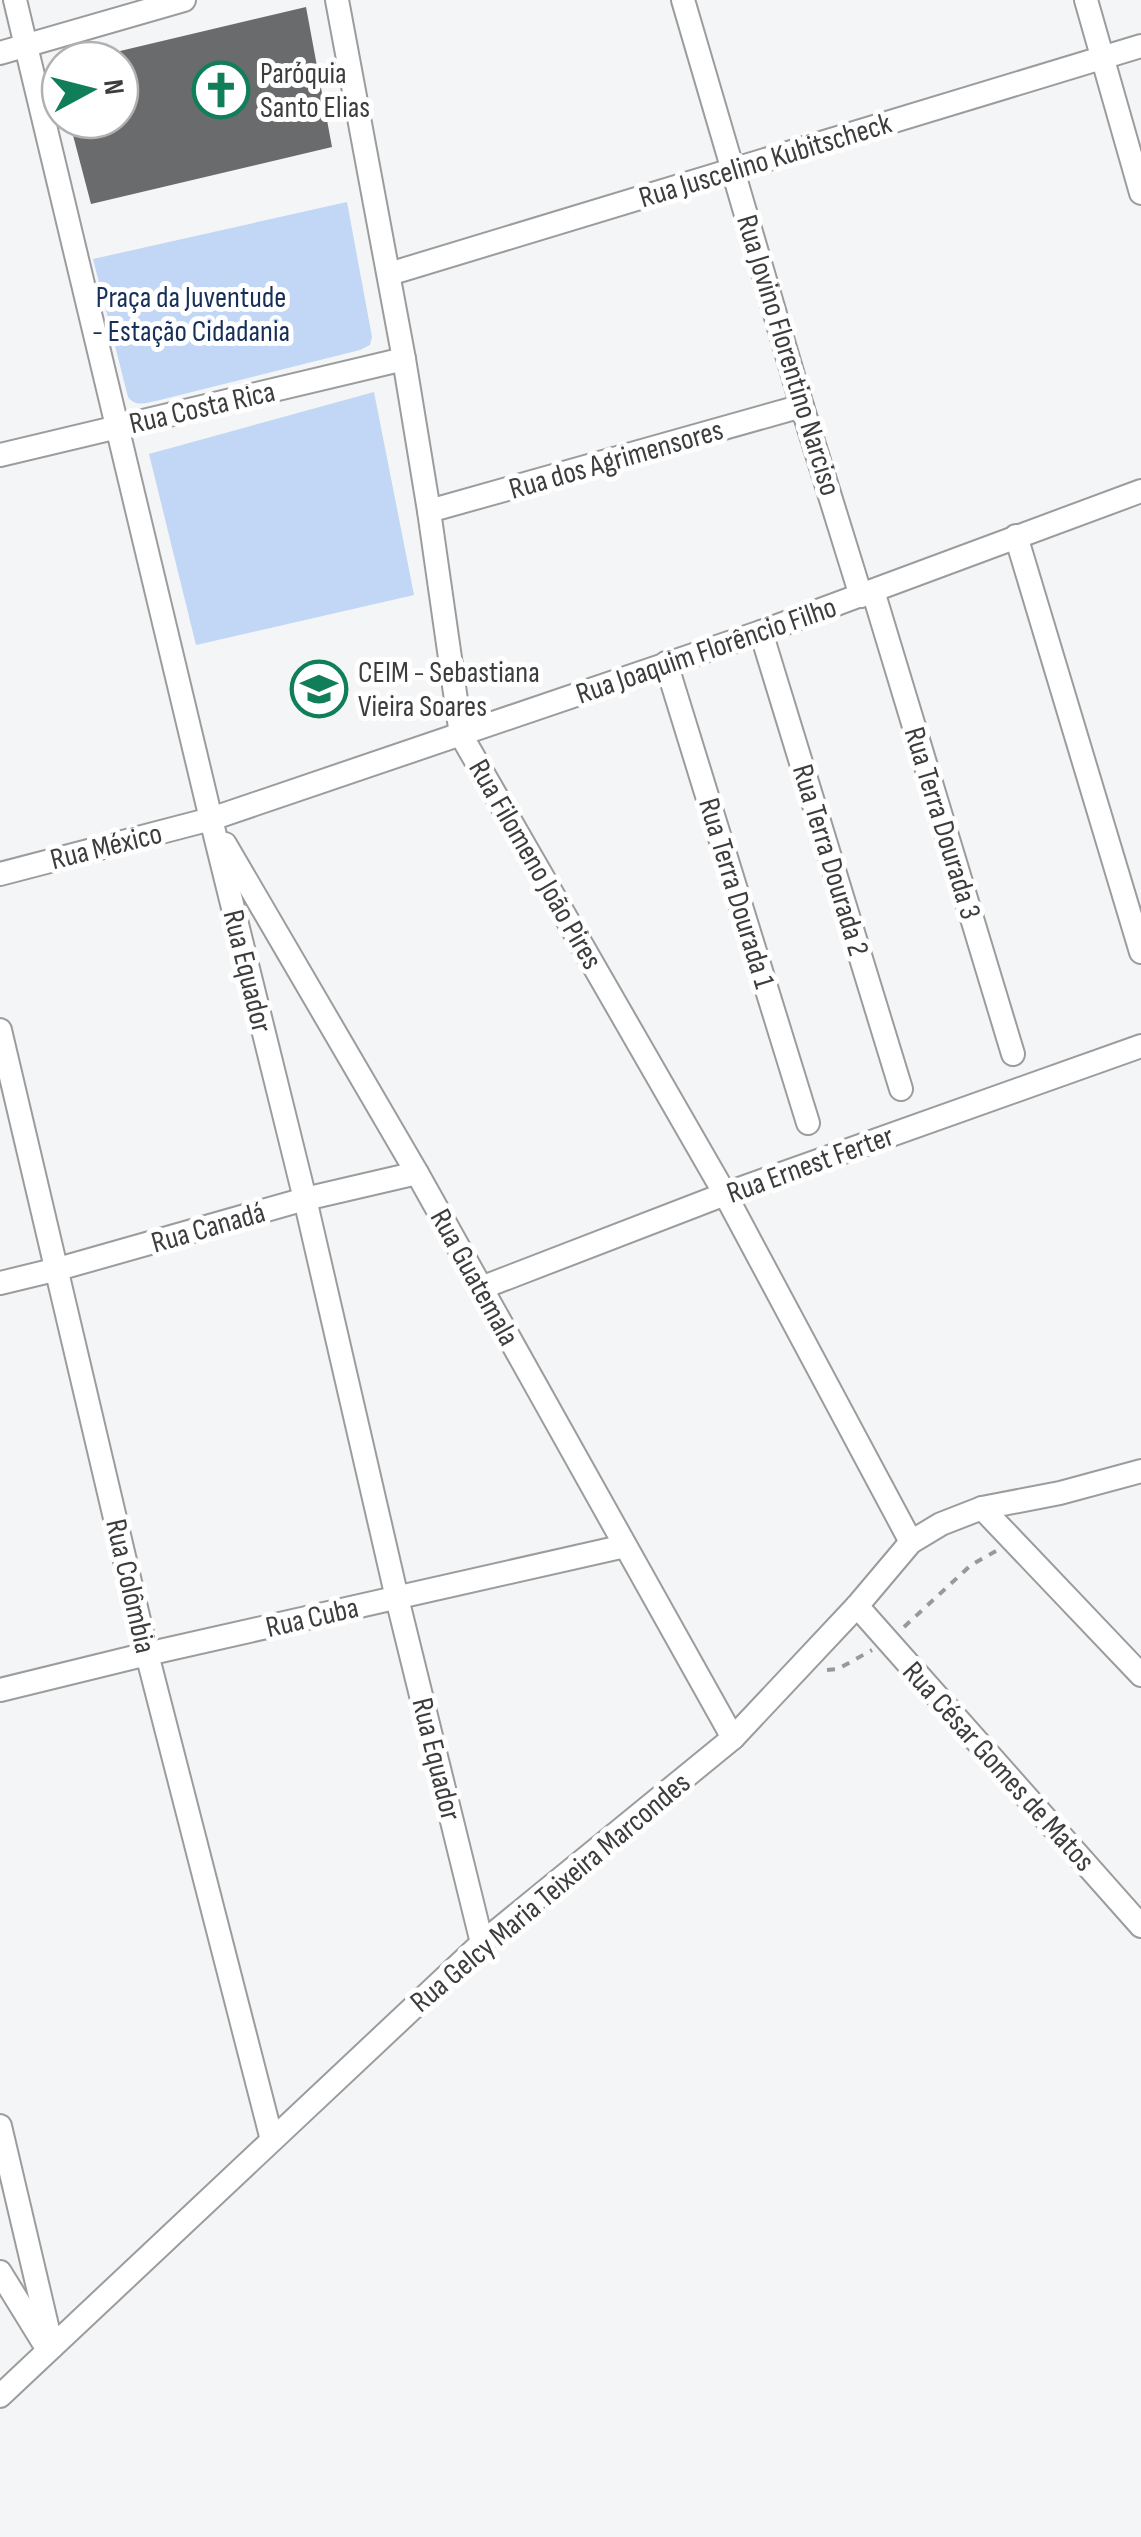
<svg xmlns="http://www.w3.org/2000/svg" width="1141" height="2537" font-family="'Sofia Sans Condensed',sans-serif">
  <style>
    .green { fill: #c2d6f5 }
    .building { fill: #6a6b6c }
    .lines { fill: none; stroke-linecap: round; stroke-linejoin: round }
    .minor-casing { stroke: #9b9c9d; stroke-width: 26 }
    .path { stroke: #989999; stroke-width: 4; stroke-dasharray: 8 8; stroke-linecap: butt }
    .minor { stroke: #fff; stroke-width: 22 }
    .labels { text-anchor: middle; stroke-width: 10; stroke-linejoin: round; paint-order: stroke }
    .poi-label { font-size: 30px; fill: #3d3d3d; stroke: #fff; text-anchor: start }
    .street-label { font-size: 30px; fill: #3d3d3d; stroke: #fff }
    .park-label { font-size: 30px; fill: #16305a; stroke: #fff }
  </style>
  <rect width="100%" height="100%" fill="#f4f5f6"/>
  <!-- green -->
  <g class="green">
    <path d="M347 202 372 337 370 345 360 350 156 401C144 403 136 407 128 397L93 259Z"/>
    <path d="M374 392 414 595 196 645 149 454Z"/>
  </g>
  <!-- building -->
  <path class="building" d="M306 7 332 147 91 204 69 120H120V51Z"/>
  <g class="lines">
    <!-- minor casing -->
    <g class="minor-casing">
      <g id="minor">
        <path d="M15 0 211 819 305 1199 397 1598 482 1943"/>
        <path d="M337 0 404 359 429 511 461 735 725 1194 911 1542"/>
        <path d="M683 0 802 406 861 596"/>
        <path d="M1086 0 1141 193"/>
        <path d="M0 53 184 0"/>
        <path d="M389 274 1141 46"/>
        <path d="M0 455 404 359"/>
        <path d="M429 511 802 406"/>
        <path d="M1016 536 1141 952"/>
        <path d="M873 591 1013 1054"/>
        <path d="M761 632 901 1089"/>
        <path d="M666 663 808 1123"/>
        <path d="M225 844 417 1173 733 1738"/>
        <path d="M0 874 211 819 761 632 1141 491"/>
        <path d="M0 1030 147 1654 272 2140"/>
        <path d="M0 1283 58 1269 305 1199 417 1173"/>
        <path d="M481 1288 725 1194 1141 1046"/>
        <path d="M982 1508 1141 1675"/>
        <path d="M857 1606 1141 1926"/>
        <path d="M0 1690 147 1654 625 1546"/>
        <path d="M0 2126 52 2347"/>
        <path d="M0 2272 45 2345"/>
        <path d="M0 2396 482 1943 733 1738 857 1606 911 1542 941 1524 982 1508 1060 1493 1141 1471"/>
      </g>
    </g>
    <!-- path -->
    <g class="path">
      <path d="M904 1627 971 1565 996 1551"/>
      <path d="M827 1670 838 1669 872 1650"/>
    </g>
    <!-- minor -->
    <use href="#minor" class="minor"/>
  </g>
  <!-- icons -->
  <defs>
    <g id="church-ring" transform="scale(2.875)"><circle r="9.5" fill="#fff" stroke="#107e59" stroke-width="1.5"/><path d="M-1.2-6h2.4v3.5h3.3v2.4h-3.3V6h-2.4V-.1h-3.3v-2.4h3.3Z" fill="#107e59"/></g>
    <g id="school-ring" transform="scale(2.875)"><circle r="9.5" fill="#fff" stroke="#107e59" stroke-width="1.5"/><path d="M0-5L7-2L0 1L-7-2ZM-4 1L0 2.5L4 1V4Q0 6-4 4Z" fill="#107e59"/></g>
  </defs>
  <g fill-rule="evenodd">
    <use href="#church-ring" x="221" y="90"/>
    <use href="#school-ring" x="319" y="689"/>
  </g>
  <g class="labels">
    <!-- poi labels -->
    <g class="poi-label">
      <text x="260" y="83">Paróquia<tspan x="260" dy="34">Santo Elias</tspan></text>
      <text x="358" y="682">CEIM - Sebastiana<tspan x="358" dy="34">Vieira Soares</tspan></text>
    </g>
    <!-- street labels -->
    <g class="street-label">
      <text transform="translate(765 160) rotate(-17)" y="10">Rua Juscelino Kubitscheck</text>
      <text transform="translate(789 355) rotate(73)" y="10">Rua Jovino Florentino Narciso</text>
      <text transform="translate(202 407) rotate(-13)" y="10">Rua Costa Rica</text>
      <text transform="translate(616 459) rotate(-16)" y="10">Rua dos Agrimensores</text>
      <text transform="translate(706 650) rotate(-19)" y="10">Rua Joaquim Florêncio Filho</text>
      <text transform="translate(943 823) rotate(73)" y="10">Rua Terra Dourada 3</text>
      <text transform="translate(106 846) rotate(-14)" y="10">Rua México</text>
      <text transform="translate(831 860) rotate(73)" y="10">Rua Terra Dourada 2</text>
      <text transform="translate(536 864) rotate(60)" y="10">Rua Filomeno João Pires</text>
      <text transform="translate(737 893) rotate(73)" y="10">Rua Terra Dourada 1</text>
      <text transform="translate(248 971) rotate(76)" y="10">Rua Equador</text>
      <text transform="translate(810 1164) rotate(-20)" y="10">Rua Ernest Ferter</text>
      <text transform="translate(208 1227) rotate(-16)" y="10">Rua Canadá</text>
      <text transform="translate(475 1277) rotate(61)" y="10">Rua Guatemala</text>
      <text transform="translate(131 1586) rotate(77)" y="10">Rua Colômbia</text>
      <text transform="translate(312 1617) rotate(-13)" y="10">Rua Cuba</text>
      <text transform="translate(437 1759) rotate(76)" y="10">Rua Equador</text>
      <text transform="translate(999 1766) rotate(48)" y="10">Rua César Gomes de Matos</text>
      <text transform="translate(550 1892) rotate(-40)" y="10">Rua Gelcy Maria Teixeira Marcondes</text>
    </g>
    <!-- park labels -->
    <g class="park-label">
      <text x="191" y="307">Praça da Juventude<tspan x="191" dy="34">- Estação Cidadania</tspan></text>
    </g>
  </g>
  <!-- north arrow -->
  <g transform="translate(90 90) rotate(83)"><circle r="48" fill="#ffffff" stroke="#b1b1b1" stroke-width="2.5"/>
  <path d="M0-8L18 38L0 25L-18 38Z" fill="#107e59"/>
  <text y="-15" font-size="28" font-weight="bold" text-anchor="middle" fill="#3d3d3d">N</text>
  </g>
</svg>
